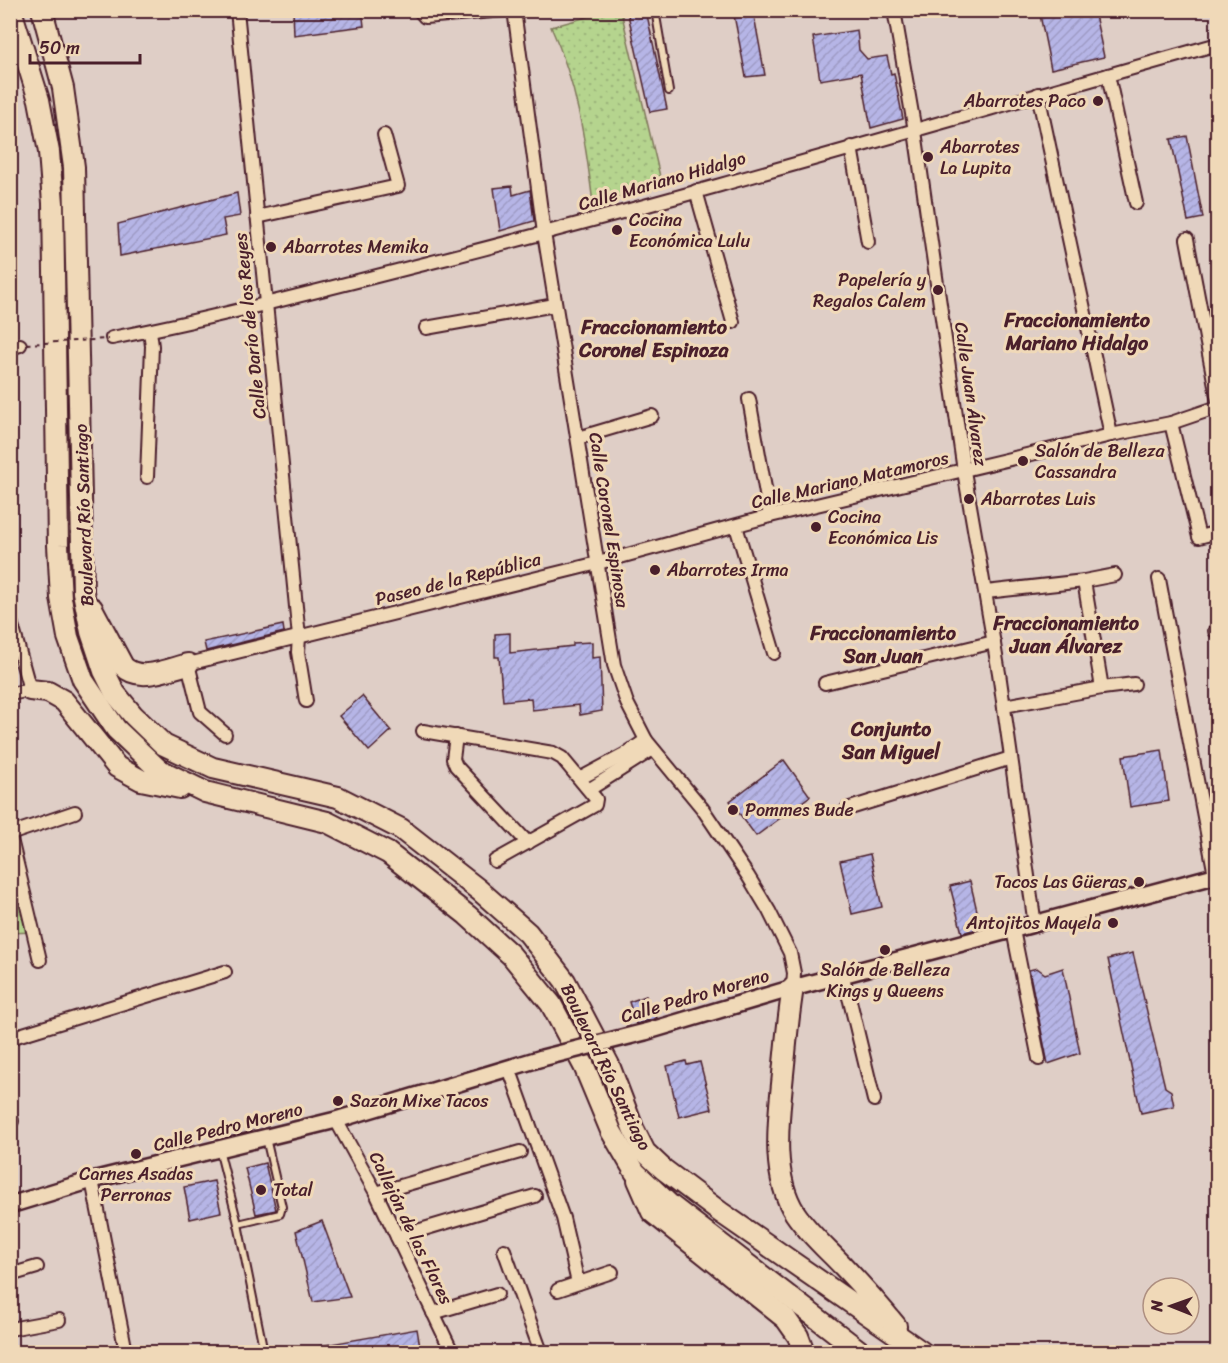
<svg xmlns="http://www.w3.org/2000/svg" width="1228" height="1363" font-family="Sriracha,sans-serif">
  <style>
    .grass { fill: url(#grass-dots); stroke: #807a5c; stroke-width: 1.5 }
    .forest { fill: url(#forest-crowns); stroke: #807a5c; stroke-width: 1.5 }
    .building { fill: url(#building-hatch); stroke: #4a1f2b; stroke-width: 1.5 }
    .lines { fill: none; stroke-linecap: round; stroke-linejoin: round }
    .service-casing { stroke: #4a1f2b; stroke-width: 10 }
    .minor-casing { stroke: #4a1f2b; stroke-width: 16 }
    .tertiary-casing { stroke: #4a1f2b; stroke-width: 20 }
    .primary-casing { stroke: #4a1f2b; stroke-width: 24 }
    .service { stroke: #f0d9b8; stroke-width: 6 }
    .minor { stroke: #f0d9b8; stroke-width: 12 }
    .tertiary { stroke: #f0d9b8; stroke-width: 15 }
    .primary { stroke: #f0d9b8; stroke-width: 20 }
    .tertiary-bridge-casing { stroke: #4a1f2b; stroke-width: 20; stroke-linecap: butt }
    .path-bridge { stroke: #4a1f2b; stroke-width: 2; stroke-dasharray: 4.5 4.5; stroke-linecap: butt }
    .tertiary-bridge { stroke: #f0d9b8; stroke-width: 15 }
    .poi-dot { fill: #4a1f2b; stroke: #f0d9b8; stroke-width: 2 }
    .labels { text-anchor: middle; stroke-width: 6; stroke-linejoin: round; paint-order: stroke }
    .poi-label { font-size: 18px; fill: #4a1f2b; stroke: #f0d9b8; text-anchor: start }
    .street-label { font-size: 18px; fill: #4a1f2b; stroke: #f0d9b8 }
    .neighbourhood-label { font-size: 20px; font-weight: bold; fill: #4a1f2b; stroke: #f0d9b8 }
  </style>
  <defs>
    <pattern id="grass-dots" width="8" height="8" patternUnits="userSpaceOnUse" patternTransform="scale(1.5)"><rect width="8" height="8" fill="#b5d48e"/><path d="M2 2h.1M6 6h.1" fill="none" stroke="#9db67b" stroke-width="1.8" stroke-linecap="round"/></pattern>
    <pattern id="forest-crowns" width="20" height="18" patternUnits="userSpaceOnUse" patternTransform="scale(1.5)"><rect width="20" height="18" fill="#b5d48e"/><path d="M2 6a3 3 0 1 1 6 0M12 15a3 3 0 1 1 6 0" fill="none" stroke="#9db67b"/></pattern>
    <pattern id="building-hatch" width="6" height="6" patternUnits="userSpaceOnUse" patternTransform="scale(1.5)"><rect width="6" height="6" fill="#b6b5e6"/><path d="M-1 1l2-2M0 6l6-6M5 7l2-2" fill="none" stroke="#9e9bc5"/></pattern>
  </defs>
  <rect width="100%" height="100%" fill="#dfcec6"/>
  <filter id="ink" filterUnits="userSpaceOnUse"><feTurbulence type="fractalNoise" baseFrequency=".0167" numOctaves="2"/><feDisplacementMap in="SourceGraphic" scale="12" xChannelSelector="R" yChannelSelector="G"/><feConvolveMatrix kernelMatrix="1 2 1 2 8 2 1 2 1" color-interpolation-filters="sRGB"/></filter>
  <g filter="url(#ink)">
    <!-- grass -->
    <path class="grass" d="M612 10 621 11 662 185 593 204C586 144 577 83 551 27Z"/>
    <!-- forest -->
    <path class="forest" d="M11 834 33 932 10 933Z"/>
    <!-- building -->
    <g class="building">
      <path d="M293 10H362L364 26 294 35Z"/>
      <path d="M627 10H646L667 109 650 112Z"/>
      <path d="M733 10H753L765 75 746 77Z"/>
      <path d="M1039 10H1094L1104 57 1051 69Z"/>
      <path d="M857 30 859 50 867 59 887 56 891 74 894 73 903 119 871 128 861 73 820 80 813 37Z"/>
      <path d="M1187 136 1203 218 1188 221 1171 139Z"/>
      <path d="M512 186 513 195 530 190 534 221 500 231 494 188Z"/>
      <path d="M237 193 240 216 223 219 226 235 120 256 118 224Z"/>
      <path d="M283 625 284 632 206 651 204 642Z"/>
      <path d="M510 633V653L573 646V643L592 642V658L600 657 602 711 580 715 579 705 532 710 531 698 503 701 499 657H495V634Z"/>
      <path d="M362 696 391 731 369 751 339 716Z"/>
      <path d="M1162 750 1169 801 1130 807 1123 756Z"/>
      <path d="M784 760 810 796 756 836 730 801Z"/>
      <path d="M870 854 882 907 852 914 840 861Z"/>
      <path d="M970 881 981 928 962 933 950 886Z"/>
      <path d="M1133 953 1165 1087 1171 1091 1174 1106 1141 1113 1108 959Z"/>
      <path d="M1037 968 1045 974 1063 968 1080 1053 1048 1064 1029 970Z"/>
      <path d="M646 996 649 1004 652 1003 657 1018 636 1024 629 1002Z"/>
      <path d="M686 1061 687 1065 700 1062 712 1109 679 1117 667 1066Z"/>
      <path d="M265 1163 276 1210 256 1214 245 1168Z"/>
      <path d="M214 1181 221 1212 190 1219 184 1187Z"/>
      <path d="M322 1221 350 1297 313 1302 296 1231Z"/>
      <path d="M417 1329 421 1353H320L319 1346Z"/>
    </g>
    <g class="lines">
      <!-- service casing -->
      <g class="service-casing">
        <g id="service">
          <path d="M655 10 669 91"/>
          <path d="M219 1149 238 1224 264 1352"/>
          <path d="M238 1224 280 1214 282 1207 266 1138"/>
        </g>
      </g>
      <!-- minor casing -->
      <g class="minor-casing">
        <g id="minor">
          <path d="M237 10 299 637 298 652 306 701"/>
          <path d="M419 10 425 17 504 10"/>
          <path d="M514 10 544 233 614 665 627 703 646 740 702 808 748 876 769 911 790 953 794 973 793 988"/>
          <path d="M894 10 915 131 964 471 999 673 1035 925"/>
          <path d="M1108 75 1136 203"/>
          <path d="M1038 94 1111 435"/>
          <path d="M851 147 868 242"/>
          <path d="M696 191 733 322"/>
          <path d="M257 217 398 186 384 135"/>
          <path d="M1187 239 1218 401"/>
          <path d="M426 328 555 305"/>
          <path d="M112 338C225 316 336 286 448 258 706 192 961 116 1218 44"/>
          <path d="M10 348 20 345"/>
          <path d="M749 399 770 516"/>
          <path d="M1171 423 1199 537 1218 532"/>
          <path d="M578 438 652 416"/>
          <path d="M147 477 152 346 150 331"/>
          <path d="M736 526 774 653"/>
          <path d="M1159 579 1215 875"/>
          <path d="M1084 581 1102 688"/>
          <path d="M986 592 1084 581 1115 575"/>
          <path d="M10 618 30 690 10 694"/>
          <path d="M1215 631H1218"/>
          <path d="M825 683 994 642"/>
          <path d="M1004 706 1102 688 1134 684"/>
          <path d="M423 731 553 753 562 758 596 799 595 805 495 861"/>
          <path d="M225 734 200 712 188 664 598 563 770 516 1111 435 1171 423 1218 407"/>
          <path d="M456 736 453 759 456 766 528 843"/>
          <path d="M581 778 624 755 646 740"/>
          <path d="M590 789 653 749"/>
          <path d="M847 809 1011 758"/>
          <path d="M10 834 75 812"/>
          <path d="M10 835 40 960"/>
          <path d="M1013 930 1039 1059"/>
          <path d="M842 975 850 1001 874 1100"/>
          <path d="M10 1038 225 972"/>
          <path d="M509 1068 563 1218 578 1283"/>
          <path d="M336 1120 376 1193 452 1352"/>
          <path d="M10 1121H12"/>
          <path d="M92 1180 126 1352"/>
          <path d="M376 1193 520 1152"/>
          <path d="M397 1237 535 1196"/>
          <path d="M504 1250 541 1352"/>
          <path d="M10 1275 37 1267"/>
          <path d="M558 1290 612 1272"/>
          <path d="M433 1313 497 1294"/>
          <path d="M10 1329 59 1320"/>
        </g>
      </g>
      <!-- tertiary casing -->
      <g class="tertiary-casing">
        <g id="tertiary">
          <path d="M645 1032 793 988 1218 875"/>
          <path d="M10 1205 92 1180 336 1120 542 1058"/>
        </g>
      </g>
      <!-- primary casing -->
      <g class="primary-casing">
        <g id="primary">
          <path d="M11 10 39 100 49 152 53 203 58 545 61 598 68 637 83 680 116 729 158 769 205 792 327 822 388 853 467 915 511 955 551 1004 584 1066 611 1131 635 1172 670 1205 861 1352"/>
          <path d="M42 10 63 88 74 167 83 592 91 632 104 671 115 693 133 715 164 745 213 768 338 797 401 829 479 890 528 933 565 981 609 1065 633 1128 645 1152 663 1169 720 1212 922 1352"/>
          <path d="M92 608 123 666C139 683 168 669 188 664"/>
          <path d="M30 690 48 692 64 701 117 767 141 780 180 788"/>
          <path d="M793 988C788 1017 786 1045 783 1074 779 1117 770 1174 795 1213 809 1234 827 1249 844 1267 862 1286 879 1305 896 1326"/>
          <path d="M638 1180 652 1212 786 1319 798 1336 804 1352"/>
        </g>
      </g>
      <!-- service -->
      <use href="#service" class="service"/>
      <!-- minor -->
      <use href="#minor" class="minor"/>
      <!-- tertiary -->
      <use href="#tertiary" class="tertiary"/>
      <!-- primary -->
      <use href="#primary" class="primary"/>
      <!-- tertiary-bridge casing -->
      <g class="tertiary-bridge-casing">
        <path id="tertiary-bridge" d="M542 1058 645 1032"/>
      </g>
      <!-- path-bridge -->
      <path class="path-bridge" d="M26 344 108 339"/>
      <!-- tertiary-bridge -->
      <use href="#tertiary-bridge" class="tertiary-bridge"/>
    </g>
  </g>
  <!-- markers -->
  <g class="poi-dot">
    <circle cx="1098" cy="101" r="6"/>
    <circle cx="928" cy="157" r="6"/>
    <circle cx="617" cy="230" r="6"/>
    <circle cx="271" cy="247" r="6"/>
    <circle cx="938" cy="290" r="6"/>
    <circle cx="1023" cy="461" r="6"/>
    <circle cx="969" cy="499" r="6"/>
    <circle cx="816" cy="527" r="6"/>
    <circle cx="655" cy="570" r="6"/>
    <circle cx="733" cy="810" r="6"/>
    <circle cx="1139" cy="882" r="6"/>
    <circle cx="1113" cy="923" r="6"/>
    <circle cx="885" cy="950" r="6"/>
    <circle cx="338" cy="1101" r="6"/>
    <circle cx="136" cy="1154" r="6"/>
    <circle cx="261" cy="1190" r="6"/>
  </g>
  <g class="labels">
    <!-- poi labels -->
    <g class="poi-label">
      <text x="1086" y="107" text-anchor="end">Abarrotes Paco</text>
      <text x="940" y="153">Abarrotes<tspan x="940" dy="21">La Lupita</tspan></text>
      <text x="629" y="226">Cocina<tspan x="629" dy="21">Económica Lulu</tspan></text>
      <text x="283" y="253">Abarrotes Memika</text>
      <text x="926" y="286" text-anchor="end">Papelería y<tspan x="926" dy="21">Regalos Calem</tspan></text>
      <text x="1035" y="457">Salón de Belleza<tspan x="1035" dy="21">Cassandra</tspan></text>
      <text x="981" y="505">Abarrotes Luis</text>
      <text x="828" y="523">Cocina<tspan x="828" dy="21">Económica Lis</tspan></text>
      <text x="667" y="576">Abarrotes Irma</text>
      <text x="745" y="816">Pommes Bude</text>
      <text x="1127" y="888" text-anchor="end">Tacos Las Güeras</text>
      <text x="1101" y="929" text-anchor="end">Antojitos Mayela</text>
      <text x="885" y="976" text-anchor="middle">Salón de Belleza<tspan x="885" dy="21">Kings y Queens</tspan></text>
      <text x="350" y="1107">Sazon Mixe Tacos</text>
      <text x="136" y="1180" text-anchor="middle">Carnes Asadas<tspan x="136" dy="21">Perronas</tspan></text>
      <text x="273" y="1196">Total</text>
    </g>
    <!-- street labels -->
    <g class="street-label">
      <text transform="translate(662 181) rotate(-16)" y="6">Calle Mariano Hidalgo</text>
      <text transform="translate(250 326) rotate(-96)" y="6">Calle Darío de los Reyes</text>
      <text transform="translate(971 394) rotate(82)" y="6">Calle Juan Álvarez</text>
      <text transform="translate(850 480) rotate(-13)" y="6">Calle Mariano Matamoros</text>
      <text transform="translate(84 515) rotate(-92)" y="6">Boulevard Río Santiago</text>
      <text transform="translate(609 520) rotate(81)" y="6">Calle Coronel Espinosa</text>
      <text transform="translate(458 579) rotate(-14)" y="6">Paseo de la República</text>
      <text transform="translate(695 996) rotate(-16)" y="6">Calle Pedro Moreno</text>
      <text transform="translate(606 1067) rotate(64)" y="6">Boulevard Río Santiago</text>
      <text transform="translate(228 1127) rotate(-14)" y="6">Calle Pedro Moreno</text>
      <text transform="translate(411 1228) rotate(64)" y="6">Callejón de las Flores</text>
    </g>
    <!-- neighbourhood labels -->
    <g class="neighbourhood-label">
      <text x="1077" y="327">Fraccionamiento<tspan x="1077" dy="23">Mariano Hidalgo</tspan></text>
      <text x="654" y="334">Fraccionamiento<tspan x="654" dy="23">Coronel Espinoza</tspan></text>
      <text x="1066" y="630">Fraccionamiento<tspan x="1066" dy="23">Juan Álvarez</tspan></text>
      <text x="883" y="640">Fraccionamiento<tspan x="883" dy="23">San Juan</tspan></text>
      <text x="891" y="736">Conjunto<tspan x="891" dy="23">San Miguel</tspan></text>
    </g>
  </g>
  <!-- margin -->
  <rect width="1228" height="1363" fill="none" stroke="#f0d9b8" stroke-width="36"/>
  <rect x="18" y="18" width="1192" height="1327" fill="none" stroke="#4a1f2b" stroke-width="2" filter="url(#ink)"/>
  <!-- north arrow -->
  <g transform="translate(1171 1306) rotate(271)"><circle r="28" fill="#f0d9b8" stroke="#ae8f80" stroke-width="1.5"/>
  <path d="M0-4.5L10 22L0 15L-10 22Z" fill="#4a1f2b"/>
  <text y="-9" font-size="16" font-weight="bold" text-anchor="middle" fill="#4a1f2b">N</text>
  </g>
  <!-- scale -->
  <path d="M30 54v9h110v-9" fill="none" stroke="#4a1f2b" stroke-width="3"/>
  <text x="39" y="54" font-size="18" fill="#4a1f2b" stroke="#f0d9b8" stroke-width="4.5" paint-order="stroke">50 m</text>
</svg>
